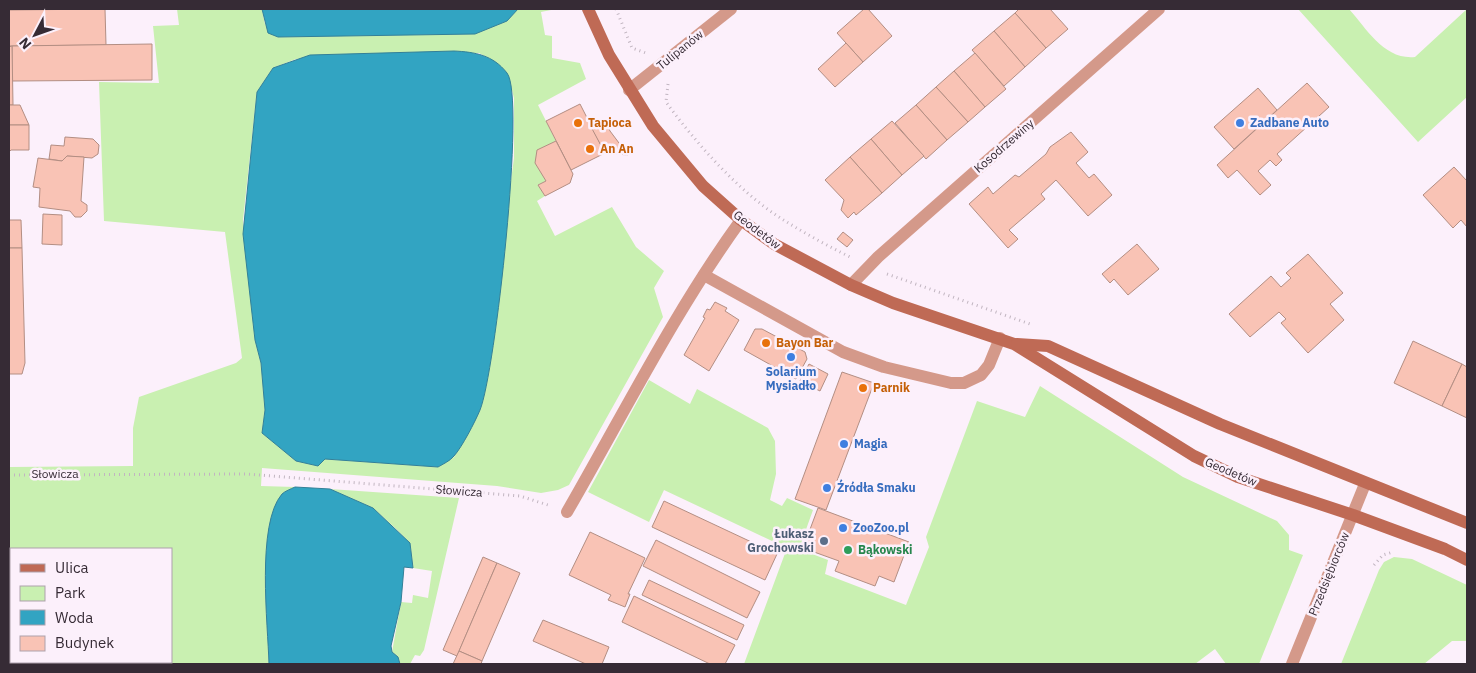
<svg xmlns="http://www.w3.org/2000/svg" width="1476" height="673" font-family="'IBM Plex Sans',sans-serif">
  <style>
    .green { fill: #c9f0b1; fill-rule: evenodd }
    .water { fill: #32a4c2; stroke: #338098 }
    .building { fill: #f9c3b5; stroke: #b38e83 }
    .lines { fill: none; stroke-linecap: round; stroke-linejoin: round }
    .path { stroke: #c1b5c0; stroke-width: 3; stroke-dasharray: 1 4; stroke-linecap: butt }
    .lane { stroke: #d4998a; stroke-width: 12 }
    .street { stroke: #d4998a; stroke-width: 12 }
    .secondary { stroke: #bf6a55; stroke-width: 12 }
    .food-dot { fill: #e8710a; stroke: #fcf0fb; stroke-width: 2 }
    .shop-dot { fill: #3f7fe0; stroke: #fcf0fb; stroke-width: 2 }
    .service-dot { fill: #5c6f8a; stroke: #fcf0fb; stroke-width: 2 }
    .leisure-dot { fill: #2e9e5b; stroke: #fcf0fb; stroke-width: 2 }
    .labels { text-anchor: middle; stroke-width: 5; stroke-linejoin: round; paint-order: stroke }
    .street-label { font-size: 12px; fill: #362b35; stroke: #fcf0fb }
    .food-label { font-size: 12px; font-weight: bold; fill: #c56008; stroke: #fcf0fb; text-anchor: start }
    .shop-label { font-size: 12px; font-weight: bold; fill: #366cbe; stroke: #fcf0fb; text-anchor: start }
    .service-label { font-size: 12px; font-weight: bold; fill: #4e5e75; stroke: #fcf0fb; text-anchor: end }
    .leisure-label { font-size: 12px; font-weight: bold; fill: #27864d; stroke: #fcf0fb; text-anchor: start }
  </style>
  <rect width="100%" height="100%" fill="#fcf0fb"/>
  <!-- green -->
  <g class="green">
    <path d="M177 9H262L265 24 278 37 474 34 507 21 518 9H556L541 12 545 35 552 36V58L580 63 586 79 538 105 556 141 537 151 546 181 538 185 545 196 537 201 555 236 612 207 636 247 664 271 654 288 663 317 569 485 558 490 541 493 497 486 262 468 261 486 295 487C291 489 285 491 282 495 256 528 268 622 269 664H9V467L133 466V428L139 397 236 363 242 358 225 232 104 221 99 82 159 83 153 26 179 25ZM479 53 490 59 508 75 514 98V158L480 410 454 457 438 467 325 459 318 466 296 461 262 433 265 410 261 363 255 340 243 220 257 92 273 68 296 59ZM11 549H171V662H11Z"/>
    <path d="M1298 9H1349C1367 29 1384 60 1415 57L1467 9V97L1418 142Z"/>
    <path d="M649 380 690 404 697 389 768 428 775 441 776 474 770 500 782 506 787 498 813 510 799 549 828 560 825 574 906 605 929 547 926 537 977 401 1025 417 1040 386 1183 477 1277 521 1289 535V550L1303 555 1259 664H1226L1215 649 1195 664H744L787 548 664 490 649 522 588 492Z"/>
    <path d="M330 489 459 498 424 650 420 656 415 655 410 664H400L398 657 392 652 401 602 412 603 413 595 428 598 432 571 413 568 410 543 394 527 373 508Z"/>
    <path d="M1394 557 1412 559 1467 585V641H1452L1424 664H1341L1379 570 1384 562Z"/>
  </g>
  <!-- water -->
  <g class="water">
    <path d="M262 9H518L507 21 475 34 278 37 268 33Z"/>
    <path d="M454 51C475 52 493 55 507 73 526 97 495 374 480 410 475 422 462 447 454 456 450 461 443 464 438 467L325 459 318 466 296 461 262 433 265 410 261 363 255 340 243 234 257 92 273 68 310 55Z"/>
    <path d="M295 487 330 489 373 508 410 543 413 568 404 567 401 602 391 646 392 652 398 657 400 664H269C268 625 256 524 282 494 285 491 291 489 295 487Z"/>
  </g>
  <!-- building -->
  <g class="building">
    <path d="M105 9 106 45 9 46V10Z"/>
    <path d="M864 9H868L892 36 863 62 837 33Z"/>
    <path d="M1019 9H1050L1068 29 1046 48 1015 13Z"/>
    <path d="M1015 13 1046 48 1025 67 994 31Z"/>
    <path d="M994 31 1025 67 1004 86 972 50Z"/>
    <path d="M846 43 863 62 835 87 818 69Z"/>
    <path d="M152 44V80L12 81V46Z"/>
    <path d="M12 46 13 105H9V47Z"/>
    <path d="M975 53 1006 89 985 107 954 71Z"/>
    <path d="M954 71 985 107 968 122 936 87Z"/>
    <path d="M1307 83 1329 107 1277 154 1282 160 1276 166 1270 160 1258 171 1271 185 1260 195 1237 170 1228 178 1217 165Z"/>
    <path d="M936 87 968 122 947 140 916 105Z"/>
    <path d="M1258 88 1277 110 1234 149 1214 127Z"/>
    <path d="M580 104 605 153 571 170 546 121Z"/>
    <path d="M9 105H20L29 125H9Z"/>
    <path d="M916 105 947 140 926 159 895 123Z"/>
    <path d="M604 119 610 131 628 155 605 153 590 125Z"/>
    <path d="M892 121 924 156 902 175 871 139Z"/>
    <path d="M9 125H29V150H11L9 152Z"/>
    <path d="M1071 132 1088 152 1076 163 1089 178 1094 174 1112 195 1088 216 1056 180 1041 194 1045 199 1009 230 1018 239 1008 248 969 204 988 187 993 194 1015 175 1019 177 1046 154 1050 147Z"/>
    <path d="M65 137 93 139 99 145 98 154 92 158 67 156 62 161 49 159 51 145 64 146Z"/>
    <path d="M871 139 902 175 882 193 850 157Z"/>
    <path d="M556 141 573 174 570 183 545 196 538 185 546 181 535 163 537 150Z"/>
    <path d="M67 156 84 157 81 201 87 205V211L81 217H75L70 211 39 207 40 188 33 187 38 158 62 161Z"/>
    <path d="M850 157 882 193 856 215 854 212 848 218 841 210 844 200 825 180Z"/>
    <path d="M1454 167 1467 181V227L1461 220 1453 228 1423 195Z"/>
    <path d="M43 214 62 215V245L42 244Z"/>
    <path d="M9 220H21L22 248H9Z"/>
    <path d="M843 232 853 240 847 247 837 239Z"/>
    <path d="M1137 244 1159 269 1128 295 1114 279 1110 283 1102 274Z"/>
    <path d="M9 248H22L25 363 22 374H9Z"/>
    <path d="M1308 254 1343 293 1330 304 1344 320 1308 353 1281 323 1286 319 1279 312 1250 337 1229 314 1271 276 1281 287 1291 278 1286 273Z"/>
    <path d="M715 302 727 308 725 311 739 320 709 371 684 355 705 318 703 317 707 309 710 310Z"/>
    <path d="M755 329H762L805 352 807 359 796 379 744 350Z"/>
    <path d="M1413 341 1462 364 1442 406 1394 383Z"/>
    <path d="M809 364 828 374 820 391 800 381Z"/>
    <path d="M1462 364 1467 367V418L1442 406Z"/>
    <path d="M842 372 874 383 826 510 795 499Z"/>
    <path d="M664 501 777 554 765 580 652 527Z"/>
    <path d="M818 508 909 542 894 582 879 576 875 586 835 571 839 561 803 548Z"/>
    <path d="M590 532 645 558 628 594H630L625 607 608 600 611 595 569 575Z"/>
    <path d="M656 540 760 592 747 618 643 566Z"/>
    <path d="M483 557 497 563 457 656 443 650Z"/>
    <path d="M497 563 520 573 482 661 459 651Z"/>
    <path d="M649 580 744 625 737 640 642 595Z"/>
    <path d="M634 596 735 645 725 664H710L622 622Z"/>
    <path d="M543 620 609 647 602 664H586L533 641Z"/>
    <path d="M459 651 482 661 481 664H453Z"/>
  </g>
  <g class="lines">
    <!-- path -->
    <g class="path">
      <path d="M616 9 632 48 646 53"/>
      <path d="M668 84 666 102C696 143 738 191 782 219 804 233 828 246 852 258"/>
      <path d="M887 274 1030 324"/>
      <path d="M9 475 247 474 520 496 551 506"/>
      <path d="M1374 565 1383 555 1393 552"/>
    </g>
    <!-- lane -->
    <path class="lane" d="M704 275 843 352 884 367 951 383H964L981 375 989 365 1000 338"/>
    <!-- street -->
    <g class="street">
      <path d="M629 90 731 9"/>
      <path d="M851 285 878 257 1159 9"/>
      <path d="M567 512C623 415 675 311 741 220"/>
      <path d="M1292 664 1365 484"/>
    </g>
    <!-- secondary -->
    <g class="secondary">
      <path d="M588 9 609 55 653 126 703 186 741 220 774 244 851 285 893 303 1014 344 1194 456 1238 477 1353 515 1445 549 1467 560"/>
      <path d="M1017 344 1048 346 1220 424 1467 523"/>
    </g>
  </g>
  <!-- markers -->
  <g class="food-dot">
    <circle cx="578" cy="123" r="5"/>
    <circle cx="590" cy="149" r="5"/>
    <circle cx="766" cy="343" r="5"/>
    <circle cx="863" cy="388" r="5"/>
  </g>
  <g class="shop-dot">
    <circle cx="1240" cy="123" r="5"/>
    <circle cx="791" cy="357" r="5"/>
    <circle cx="844" cy="444" r="5"/>
    <circle cx="827" cy="488" r="5"/>
    <circle cx="843" cy="528" r="5"/>
  </g>
  <circle class="service-dot" cx="824" cy="541" r="5"/>
  <circle class="leisure-dot" cx="848" cy="550" r="5"/>
  <g class="labels">
    <!-- street labels -->
    <g class="street-label">
      <text transform="translate(680 50) rotate(-39)" y="4">Tulipanów</text>
      <text transform="translate(1004 146) rotate(-41)" y="4">Kosodrzewiny</text>
      <text transform="translate(757 230) rotate(37)" y="4">Geodetów</text>
      <text transform="translate(1231 472) rotate(23)" y="4">Geodetów</text>
      <text x="55" y="478">Słowicza</text>
      <text transform="translate(459 491) rotate(4)" y="4">Słowicza</text>
      <text transform="translate(1329 574) rotate(-68)" y="4">Przedsiębiorców</text>
    </g>
    <!-- food labels -->
    <g class="food-label">
      <text x="588" y="127">Tapioca</text>
      <text x="600" y="153">An An</text>
      <text x="776" y="347">Bayon Bar</text>
      <text x="873" y="392">Parnik</text>
    </g>
    <!-- shop labels -->
    <g class="shop-label">
      <text x="1250" y="127">Zadbane Auto</text>
      <text x="791" y="376" text-anchor="middle">Solarium<tspan x="791" dy="14">Mysiadło</tspan></text>
      <text x="854" y="448">Magia</text>
      <text x="837" y="492">Źródła Smaku</text>
      <text x="853" y="532">ZooZoo.pl</text>
    </g>
    <!-- service labels -->
    <g class="service-label">
      <text x="814" y="538">Łukasz<tspan x="814" dy="14">Grochowski</tspan></text>
    </g>
    <!-- leisure labels -->
    <g class="leisure-label">
      <text x="858" y="554">Bąkowski</text>
    </g>
  </g>
  <!-- border -->
  <rect width="1476" height="673" fill="none" stroke="#362b35" stroke-width="20"/>
  <!-- legend -->
  <rect x="10" y="548" width="162" height="115" fill="#fcf0fb" stroke="#ada1ac"/>
  <rect x="20" y="564" width="25" height="8" fill="#bf6a55" stroke="#ada1ac"/>
  <text x="55" y="573" font-size="15" fill="#362b35">Ulica</text>
  <rect x="20" y="586" width="25" height="15" fill="#c9f0b1" stroke="#ada1ac"/>
  <text x="55" y="598" font-size="15" fill="#362b35">Park</text>
  <rect x="20" y="610" width="25" height="15" fill="#32a4c2" stroke="#ada1ac"/>
  <text x="55" y="623" font-size="15" fill="#362b35">Woda</text>
  <rect x="20" y="636" width="25" height="15" fill="#f9c3b5" stroke="#ada1ac"/>
  <text x="55" y="648" font-size="15" fill="#362b35">Budynek</text>
  <!-- north arrow -->
  <g transform="translate(35 35) rotate(229)" stroke="#fcf0fb" stroke-width="4" paint-order="stroke">
  <path d="M0-4L9 19L0 12L-9 19Z" fill="#362b35"/>
  <text y="-8" font-size="14" font-weight="bold" text-anchor="middle" fill="#362b35">N</text>
  </g>
</svg>
